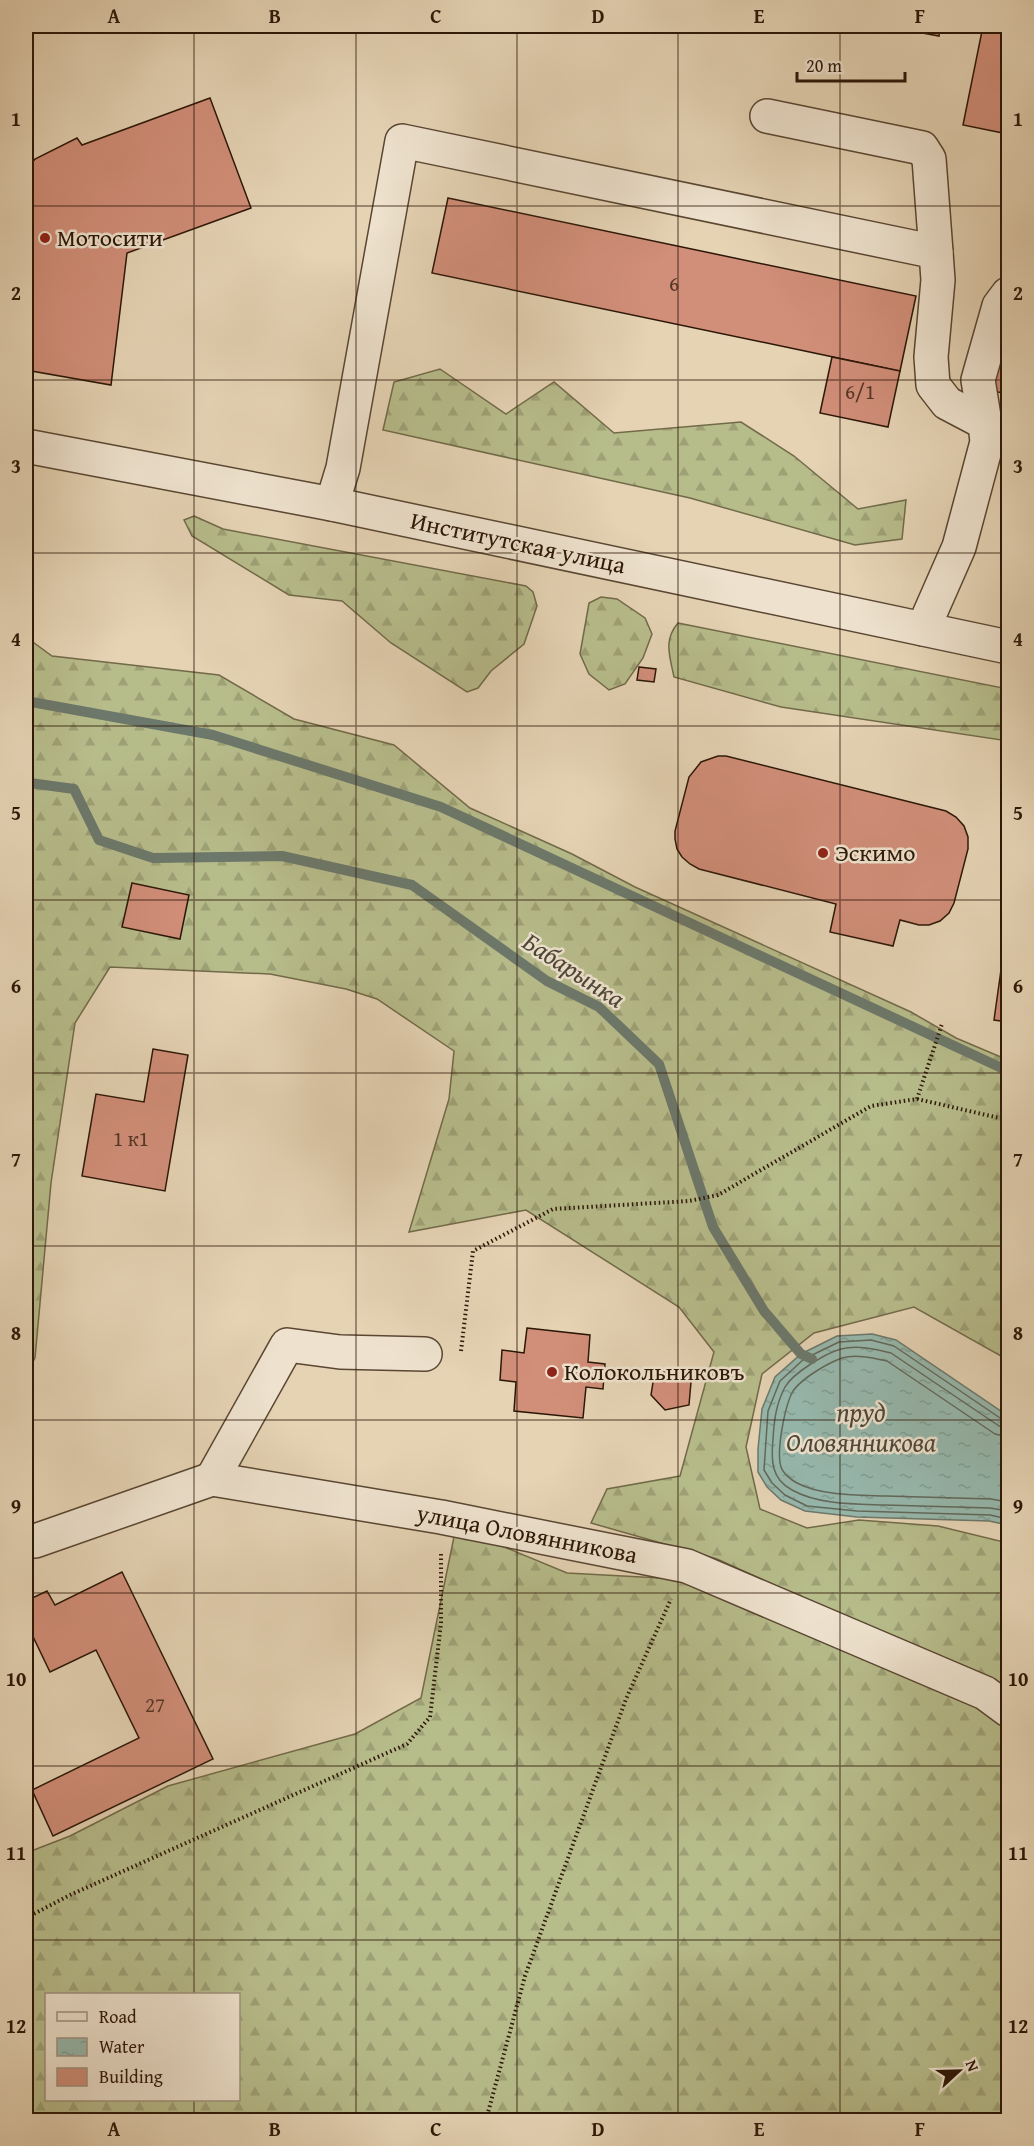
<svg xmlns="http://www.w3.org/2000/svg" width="1034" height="2146" font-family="'Gentium Book Plus',serif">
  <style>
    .forest { fill: url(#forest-firs); stroke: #726a49; stroke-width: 1.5; fill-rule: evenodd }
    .water { fill: url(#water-ripples); stroke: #6c786b; stroke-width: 1.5 }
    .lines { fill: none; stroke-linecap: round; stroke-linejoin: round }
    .shore { stroke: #61685a; stroke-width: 1.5 }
    .stream { stroke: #6c786b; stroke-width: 10 }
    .building { fill: #d18e79; stroke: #2c1707; stroke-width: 1.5 }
    .minor-casing { stroke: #5a4632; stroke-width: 36 }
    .path { stroke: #2c1707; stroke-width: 4; stroke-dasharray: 1.5 3; stroke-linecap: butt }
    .minor { stroke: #eee2ce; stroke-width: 33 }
    .grid { fill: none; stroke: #2c1707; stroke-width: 1.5; stroke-opacity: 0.55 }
    .poi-dot { fill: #8f2418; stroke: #eee2ce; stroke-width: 2 }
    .labels { text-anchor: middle; stroke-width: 5; stroke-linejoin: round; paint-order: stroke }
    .number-label { font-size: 21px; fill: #553524 }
    .poi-label { font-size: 24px; fill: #2c1707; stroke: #eee2ce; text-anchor: start }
    .street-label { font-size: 24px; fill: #2c1707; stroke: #eee2ce }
    .water-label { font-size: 26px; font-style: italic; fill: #4c4739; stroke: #eee2ce }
    .neatline { fill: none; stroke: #2c1707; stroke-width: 2 }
    .grid-label { font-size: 20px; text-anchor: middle; font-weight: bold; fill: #2c1707 }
  </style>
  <defs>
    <pattern id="forest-firs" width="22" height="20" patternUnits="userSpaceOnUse" patternTransform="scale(1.5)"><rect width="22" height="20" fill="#b7bc8b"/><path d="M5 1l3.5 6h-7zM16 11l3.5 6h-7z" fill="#9ea176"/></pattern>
    <pattern id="water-ripples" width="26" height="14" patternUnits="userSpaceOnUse" patternTransform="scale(1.5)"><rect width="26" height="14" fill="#96b8ad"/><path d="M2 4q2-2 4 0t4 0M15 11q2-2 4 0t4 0" fill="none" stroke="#819d93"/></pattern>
  </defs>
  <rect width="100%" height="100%" fill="#e5d3b4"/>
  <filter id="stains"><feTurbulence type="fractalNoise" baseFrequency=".00333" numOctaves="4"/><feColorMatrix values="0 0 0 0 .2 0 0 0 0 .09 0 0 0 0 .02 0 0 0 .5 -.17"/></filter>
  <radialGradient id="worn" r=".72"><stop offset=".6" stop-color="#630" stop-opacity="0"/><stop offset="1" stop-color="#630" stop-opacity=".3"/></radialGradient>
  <!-- forest -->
  <g class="forest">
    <path d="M440 369 506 414 554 382 614 433 741 422 794 456 858 509 906 500 902 539 855 545 690 498 383 430 394 382Z"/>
    <path d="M194 516 223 529 526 586 533 592 537 606 524 644 491 671 478 688 467 692 391 643 342 601 289 595 192 536 184 520Z"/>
    <path d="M601 597 617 599 645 618 652 634 643 658 625 684 609 690 589 674 580 654 589 603Z"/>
    <path d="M678 623 1008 689V741L781 707 674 677C670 657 663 640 678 623Z"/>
    <path d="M26 637 52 656 219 675 294 719 394 745 470 808 572 854 635 887 911 1012 956 1038 1008 1060V1360L914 1307 814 1333 762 1374 746 1447 760 1509 807 1528 859 1520 938 1526 1008 1543V1691L717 1559 591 1523 607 1489 680 1476 714 1352 679 1307 526 1210 409 1232 449 1099 454 1051 377 999 346 989 270 974 110 967 75 1023 51 1183 35 1358 26 1374Z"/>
    <path d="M456 1527 567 1573 697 1580 981 1703 1008 1724V2120H26V1853L70 1836 168 1786 355 1734 421 1698ZM46 1994H238V2100H46Z"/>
  </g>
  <!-- water -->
  <path class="water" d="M872 1334 896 1340 1008 1416V1525L989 1521 857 1517 805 1511 781 1500 767 1487 758 1472V1449L762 1409 775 1377 801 1354 837 1336Z"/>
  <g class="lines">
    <!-- shore -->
    <g class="shore">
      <path d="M1008 1421 1003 1420 894 1346 871 1340 839 1342 804 1359 780 1381 768 1411 764 1470 772 1483 785 1495 807 1506 857 1511 990 1515 1008 1519"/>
      <path d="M1008 1428 999 1426 891 1353C875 1349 857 1345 841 1349 826 1353 793 1373 785 1387 776 1404 774 1421 773 1439 771 1460 771 1479 792 1490 819 1505 855 1504 885 1505 920 1506 955 1507 990 1508L1008 1511"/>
      <path d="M1008 1437 995 1434 887 1361C873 1358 856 1354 842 1358 828 1363 802 1378 793 1391 785 1405 776 1451 781 1467 783 1473 791 1480 797 1483 822 1496 857 1495 886 1496 921 1497 956 1498 991 1499L1008 1502"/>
    </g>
    <!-- stream -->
    <g class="stream">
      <path d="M26 701 213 735 441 807 1008 1071"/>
      <path d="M26 781 30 783 74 789 99 840 153 858 282 856 412 885 547 981 599 1007 659 1064 713 1227 764 1311 801 1354 812 1359"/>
    </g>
  </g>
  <!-- building -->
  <g class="building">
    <path d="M907 26H940L939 36 906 30Z"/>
    <path d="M983 26H1008V100L1003 133 963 125Z"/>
    <path d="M210 98 251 208 127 253 111 385 26 370V170L35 159 77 138 82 145Z"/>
    <path d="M448 198 916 296 900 371 432 273Z"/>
    <path d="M1008 319V394L993 391Z"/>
    <path d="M832 357 900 371 888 427 820 413Z"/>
    <path d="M639 667 656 669 654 682 637 680Z"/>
    <path d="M718 756H726L946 811 956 817 964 826 968 837V849L954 903 949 913 940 921 929 925H919L900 920 893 946 830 932 836 904 699 869 690 864 682 857 677 849 675 839V831L689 777 701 762Z"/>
    <path d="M132 883 189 895 180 939 122 927Z"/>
    <path d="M1008 920V1022L994 1020Z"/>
    <path d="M153 1049 188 1055 165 1191 82 1176 96 1094 144 1102Z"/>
    <path d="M527 1328 590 1335 588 1362 605 1364 603 1389 586 1387 583 1418 514 1411 516 1382 500 1380 502 1350 524 1353Z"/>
    <path d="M674 1368 691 1382 689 1405 665 1410 651 1395 654 1376Z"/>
    <path d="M122 1572 213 1759 53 1836 32 1790 139 1738 96 1650 50 1672 26 1622V1601L47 1591 55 1605Z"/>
  </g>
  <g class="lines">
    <!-- minor casing -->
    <g class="minor-casing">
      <g id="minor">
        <path d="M767 116 922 148 929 159 936 252"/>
        <path d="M985 423 978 380 999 306 1008 294"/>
        <path d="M26 446 332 504 1008 647"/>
        <path d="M332 504 343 468 402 141 936 252 938 280 931 357 933 385 947 403 985 423 987 442 959 547 923 629"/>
        <path d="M212 1479 287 1345 340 1352 425 1354"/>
        <path d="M26 1540 35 1541 212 1479 441 1517 687 1566 985 1693 1008 1710"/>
      </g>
    </g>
    <!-- path -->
    <g class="path">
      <path d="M917 1099 942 1024"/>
      <path d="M461 1351 473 1251 553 1209 689 1201 718 1195 871 1106 917 1099 1008 1120"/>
      <path d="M26 1918 70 1895 407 1744 430 1717 441 1623V1552"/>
      <path d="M486 2120 525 1976 626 1699 671 1599"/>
    </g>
    <!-- minor -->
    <use href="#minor" class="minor"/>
  </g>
  <!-- grid -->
  <path class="grid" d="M194 26V1994M356 26V2120M517 26V2120M678 26V2120M840 26V2120M26 206H1008M26 380H1008M26 553H1008M26 726H1008M26 900H1008M26 1073H1008M26 1246H1008M26 1420H1008M26 1593H1008M26 1766H1008M26 1940H1008M194 2100V2120"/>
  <!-- markers -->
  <g class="poi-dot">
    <circle cx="45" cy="238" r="6"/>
    <circle cx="823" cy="853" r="6"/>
    <circle cx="552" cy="1372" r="6"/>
  </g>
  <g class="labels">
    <!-- number labels -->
    <g class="number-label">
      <text x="674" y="291">6</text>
      <text x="860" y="399">6/1</text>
      <text x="131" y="1146">1 к1</text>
      <text x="155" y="1712">27</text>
    </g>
    <!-- poi labels -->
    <g class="poi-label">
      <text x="57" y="246">Мотосити</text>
      <text x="835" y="861">Эскимо</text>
      <text x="564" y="1380">Колокольниковъ</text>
    </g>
    <!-- street labels -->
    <g class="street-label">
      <text transform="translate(518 543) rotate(12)" y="8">Институтская улица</text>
      <text transform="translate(527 1534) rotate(11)" y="8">улица Оловянникова</text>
    </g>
    <!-- water labels -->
    <g class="water-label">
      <text transform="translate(574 970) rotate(33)" y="9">Бабарынка</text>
      <text x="861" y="1421">пруд<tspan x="861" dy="30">Оловянникова</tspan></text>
    </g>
  </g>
  <!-- margin -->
  <rect width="1034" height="2146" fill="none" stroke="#e5d3b4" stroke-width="66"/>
  <!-- legend -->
  <rect x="45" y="1993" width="195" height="108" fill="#eee2ce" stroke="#a0917e" stroke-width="1.5"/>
  <rect x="57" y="2012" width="30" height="9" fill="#eee2ce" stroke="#a0917e" stroke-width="1.5"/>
  <text x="99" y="2023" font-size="18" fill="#2c1707">Road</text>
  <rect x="57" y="2038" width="30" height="18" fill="url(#water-ripples)" stroke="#a0917e" stroke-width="1.5"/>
  <text x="99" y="2053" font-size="18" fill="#2c1707">Water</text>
  <rect x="57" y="2068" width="30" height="18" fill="#d18e79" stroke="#a0917e" stroke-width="1.5"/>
  <text x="99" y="2083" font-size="18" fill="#2c1707">Building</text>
  <!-- north arrow -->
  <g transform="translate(959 2071) rotate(68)" stroke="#eee2ce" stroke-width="4.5" paint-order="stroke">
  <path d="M0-4.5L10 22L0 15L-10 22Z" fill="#2c1707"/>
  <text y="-9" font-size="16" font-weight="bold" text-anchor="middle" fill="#2c1707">N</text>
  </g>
  <!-- scale -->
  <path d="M797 72v9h108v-9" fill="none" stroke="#2c1707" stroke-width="3"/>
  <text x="806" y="72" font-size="18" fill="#2c1707" stroke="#eee2ce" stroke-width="4.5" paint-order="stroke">20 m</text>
  <rect x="33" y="33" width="968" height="2080" class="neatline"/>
  <g class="grid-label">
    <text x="114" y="23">A</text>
    <text x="275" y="23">B</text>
    <text x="436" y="23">C</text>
    <text x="598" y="23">D</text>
    <text x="759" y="23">E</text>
    <text x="920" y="23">F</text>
    <text x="16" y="126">1</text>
    <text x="1018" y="126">1</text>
    <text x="16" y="300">2</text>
    <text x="1018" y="300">2</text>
    <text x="16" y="473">3</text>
    <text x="1018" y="473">3</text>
    <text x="16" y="646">4</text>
    <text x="1018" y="646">4</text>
    <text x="16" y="820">5</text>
    <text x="1018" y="820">5</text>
    <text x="16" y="993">6</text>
    <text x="1018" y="993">6</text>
    <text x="16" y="1166">7</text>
    <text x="1018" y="1166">7</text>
    <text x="16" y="1340">8</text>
    <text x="1018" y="1340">8</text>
    <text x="16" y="1513">9</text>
    <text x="1018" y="1513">9</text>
    <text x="16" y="1686">10</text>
    <text x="1018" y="1686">10</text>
    <text x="16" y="1860">11</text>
    <text x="1018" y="1860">11</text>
    <text x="16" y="2033">12</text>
    <text x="1018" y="2033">12</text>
    <text x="114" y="2136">A</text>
    <text x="275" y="2136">B</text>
    <text x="436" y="2136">C</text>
    <text x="598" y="2136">D</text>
    <text x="759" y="2136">E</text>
    <text x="920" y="2136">F</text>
  </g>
  <rect width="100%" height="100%" filter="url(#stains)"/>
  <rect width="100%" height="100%" fill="url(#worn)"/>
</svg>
